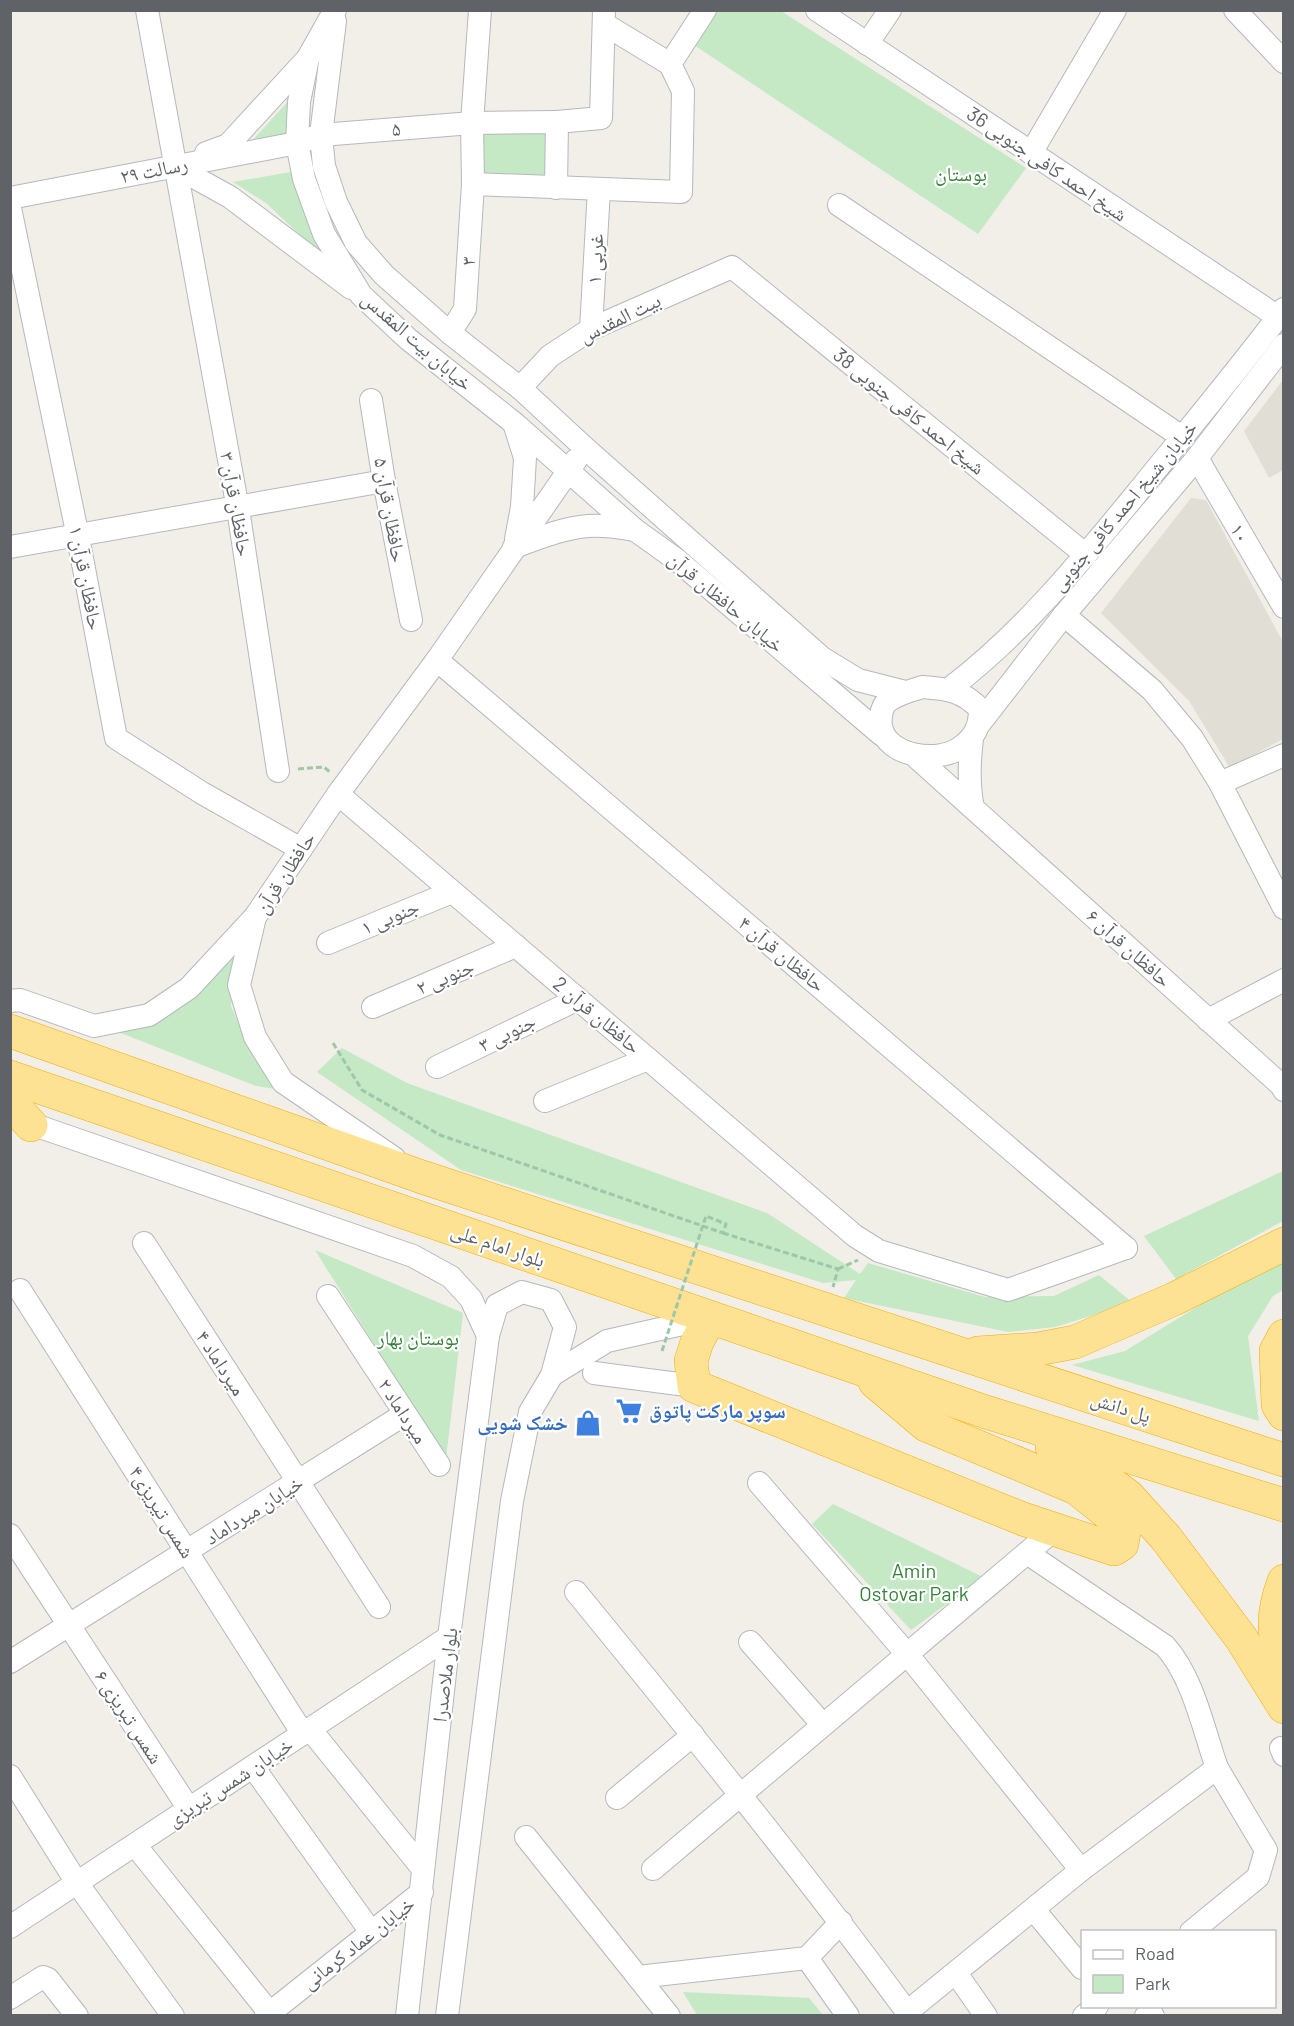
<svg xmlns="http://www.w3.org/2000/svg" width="1294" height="2026" font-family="Barlow,'Noto Naskh Arabic',sans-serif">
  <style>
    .education { fill: #e1ded6 }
    .green { fill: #c5e8c5 }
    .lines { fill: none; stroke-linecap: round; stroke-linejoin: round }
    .minor-casing { stroke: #b5b8bc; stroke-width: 24 }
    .highway-casing { stroke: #f9ab00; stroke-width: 34 }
    .path { stroke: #9cc7a9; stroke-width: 3; stroke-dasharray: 6 3; stroke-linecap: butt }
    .minor { stroke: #fff; stroke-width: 22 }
    .highway { stroke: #fde293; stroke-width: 33 }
    .path-bridge { stroke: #9cc7a9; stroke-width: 3; stroke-dasharray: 6 3; stroke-linecap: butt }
    .labels { text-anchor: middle; stroke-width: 4.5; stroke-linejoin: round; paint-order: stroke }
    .street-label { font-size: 20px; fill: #5f6368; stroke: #fff }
    .park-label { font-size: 20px; fill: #348238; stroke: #fff }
    .shop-label { font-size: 20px; font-weight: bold; fill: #366cbe; stroke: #fff; text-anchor: start }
  </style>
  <rect width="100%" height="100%" fill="#f1efe8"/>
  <!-- education -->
  <g class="education">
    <path d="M1283 380V470L1269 478 1244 431Z"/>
    <path d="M1191 498 1206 500 1283 642V739L1230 768 1189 701 1101 613Z"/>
  </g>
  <!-- green -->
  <g class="green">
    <path d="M716 11H781L1026 168 978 234 694 45Z"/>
    <path d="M290 99 292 132 242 152Z"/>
    <path d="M481 127 548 129 546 183 479 181Z"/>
    <path d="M291 172 298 180 330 263 266 203 233 182Z"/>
    <path d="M236 948 231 1006 250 1050 282 1090 256 1086 113 1030Z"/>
    <path d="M342 1048 407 1083 767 1213 860 1274 868 1263 985 1297 1054 1296 1099 1275 1133 1303 1055 1327 1008 1332 844 1298 856 1280 823 1283 461 1170 317 1072Z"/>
    <path d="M1283 1171V1221L1176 1279 1144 1236Z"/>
    <path d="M315 1250 463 1313 446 1459Z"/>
    <path d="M1283 1260V1290L1273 1296 1248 1336 1259 1421 1072 1365 1125 1351 1213 1297Z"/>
    <path d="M833 1504 983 1577 911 1630 812 1524Z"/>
    <path d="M683 1992 809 1998 823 2015H697Z"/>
  </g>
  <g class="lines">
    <!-- minor casing -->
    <g class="minor-casing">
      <g id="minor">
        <path d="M147 10 238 509 278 771"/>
        <path d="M335 10 308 58 299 102 297 143 304 179 324 234 361 295 408 339 514 423 635 530 677 560 882 735"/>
        <path d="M817 10 1278 317"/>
        <path d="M1235 10 1284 62"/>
        <path d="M335 21 321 135 324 166 336 202 356 243 384 275 450 333 520 388 585 448 822 658 858 680 905 692"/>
        <path d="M604 24 670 64"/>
        <path d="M867 44 890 10"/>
        <path d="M557 122 601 118 604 10"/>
        <path d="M206 153 228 145 308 58"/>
        <path d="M1031 153 1115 10"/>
        <path d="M174 166 230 197 351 288"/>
        <path d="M473 184 681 192 683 91 670 64 705 10"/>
        <path d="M10 198 297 143 321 135 472 123 557 122 556 188"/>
        <path d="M839 205 1182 437"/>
        <path d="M10 208 78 537 116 738 202 793 301 849"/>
        <path d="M591 329 599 189"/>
        <path d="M450 333 465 309 473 184 472 123 480 10"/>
        <path d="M520 388 550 356 591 329 732 267 1086 555"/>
        <path d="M371 400 384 481 411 620"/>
        <path d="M514 423 525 458 522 507 516 539"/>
        <path d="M1197 458 1284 607"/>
        <path d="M10 547 384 481"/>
        <path d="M514 547C542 537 572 524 602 526 613 526 624 528 635 530"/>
        <path d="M1064 615 1152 690 1192 738 1220 783 1284 755"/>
        <path d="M437 660 1126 1248"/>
        <path d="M922 687C947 689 962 690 980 709 980 726 975 737 961 747 939 764 886 757 881 726 880 720 881 710 885 704 893 695 911 691 922 687Z"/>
        <path d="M949 689C1023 633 1082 560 1141 488 1189 429 1238 370 1284 309"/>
        <path d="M980 723 1064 615 1197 458 1284 345"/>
        <path d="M972 739C969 763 968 784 973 808"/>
        <path d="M914 755 1281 1085 1284 1090"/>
        <path d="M1220 783 1284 908"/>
        <path d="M338 794 855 1236 879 1251 1008 1290 1126 1248"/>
        <path d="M328 943 452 892"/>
        <path d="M10 1001 20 1000 94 1026 149 1015 189 988 254 918"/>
        <path d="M373 1007 516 946"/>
        <path d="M1208 1020 1284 980"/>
        <path d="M437 1067 578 999"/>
        <path d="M545 1101 648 1059"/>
        <path d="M20 1120 413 1256 451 1277 471 1299 488 1336"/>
        <path d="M394 1158 283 1082 255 1037 239 985 255 917 338 794 437 660 576 460"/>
        <path d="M144 1243 379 1607"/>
        <path d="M20 1290 303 1734"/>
        <path d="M328 1296 439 1465"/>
        <path d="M594 1373 694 1386"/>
        <path d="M552 1375 607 1341 709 1318"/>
        <path d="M759 1483 907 1654 1081 1870"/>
        <path d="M10 1535 189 1809"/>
        <path d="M1027 1553 1165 1646C1193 1677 1203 1728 1217 1768"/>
        <path d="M576 1592C689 1730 801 1868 907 2012L1081 1870 1217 1768 1266 1850 1258 1877 1191 1932"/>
        <path d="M750 1642 823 1725"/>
        <path d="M10 1662 405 1414"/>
        <path d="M310 1729 423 1869"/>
        <path d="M1281 1748 1284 1755"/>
        <path d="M253 1767 371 1932"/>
        <path d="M10 1776 77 1883 173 2016"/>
        <path d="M617 1798 693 1735"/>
        <path d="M526 1837 669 2016"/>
        <path d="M135 1845 272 2016"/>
        <path d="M653 1869 1054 1530"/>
        <path d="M1034 1910 1082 1968"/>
        <path d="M10 1927 449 1637"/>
        <path d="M807 1958 848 2016"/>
        <path d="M956 1973 986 2016"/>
        <path d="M638 1977 807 1958 841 1922"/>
        <path d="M10 1998 43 1977 48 1979 77 2016"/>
        <path d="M266 2016 422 1892"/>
        <path d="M407 2016 449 1637 488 1336 497 1305 522 1292 551 1300 565 1327 552 1375 530 1412 512 1501 447 2016"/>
        <path d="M1084 2016 1097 2006"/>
        <path d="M1146 2016 1150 2012 1153 2016"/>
      </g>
    </g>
    <!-- highway casing -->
    <g class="highway-casing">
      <g id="highway">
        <path d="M10 1031 422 1177 1284 1460"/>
        <path d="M10 1077 986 1412 1284 1505"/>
        <path d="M10 1102 31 1125"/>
        <path d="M710 1318 697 1342 691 1361 694 1386 1023 1519 1114 1549 1122 1544 1124 1532 1119 1522 1076 1488 926 1425 875 1382"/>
        <path d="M1284 1336 1276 1351 1278 1405 1284 1414"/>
        <path d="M978 1353 1038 1349 1075 1342 1174 1299 1284 1244"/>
        <path d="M1052 1447 1083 1463 1128 1496 1166 1538 1241 1638 1284 1707"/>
        <path d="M1284 1581C1275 1605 1269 1634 1284 1657"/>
      </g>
    </g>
    <!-- path -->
    <g class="path">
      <path d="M298 769 324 767 331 773"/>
      <path d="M333 1043 362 1090 440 1135 723 1233 726 1224 706 1216"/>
      <path d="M723 1233 838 1269 833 1287"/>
      <path d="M838 1269 858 1260"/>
    </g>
    <!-- minor -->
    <use href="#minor" class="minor"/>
    <!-- highway -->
    <use href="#highway" class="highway"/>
    <!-- path-bridge -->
    <path class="path-bridge" d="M662 1351 706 1216"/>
  </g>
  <!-- icons -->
  <defs>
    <g id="supermarket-bare" transform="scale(2.07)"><path d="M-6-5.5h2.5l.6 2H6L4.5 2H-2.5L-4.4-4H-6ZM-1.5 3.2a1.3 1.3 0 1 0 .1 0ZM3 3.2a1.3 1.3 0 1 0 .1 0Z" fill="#3f7fe0" stroke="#fff" stroke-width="2.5" paint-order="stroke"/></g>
    <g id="shop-bare" transform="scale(2.07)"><path d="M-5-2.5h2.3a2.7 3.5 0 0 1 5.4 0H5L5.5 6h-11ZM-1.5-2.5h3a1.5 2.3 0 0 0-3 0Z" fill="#3f7fe0" stroke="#fff" stroke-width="2.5" paint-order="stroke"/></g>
  </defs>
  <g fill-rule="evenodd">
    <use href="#supermarket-bare" x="629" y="1411"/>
    <use href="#shop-bare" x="588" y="1423"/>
  </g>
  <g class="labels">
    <!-- street labels -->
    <g class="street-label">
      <text transform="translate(396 129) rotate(-5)" y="7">۵</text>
      <text transform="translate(1047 164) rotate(34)" y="7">شیخ احمد کافی جنوبی 36</text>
      <text transform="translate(154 170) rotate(-11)" y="7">رسالت ۲۹</text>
      <text transform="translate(595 259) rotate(-87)" y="7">۱ غربی</text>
      <text transform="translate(468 261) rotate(-86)" y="7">۳</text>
      <text transform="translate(620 318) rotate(-26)" y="7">بیت المقدس</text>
      <text transform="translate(417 341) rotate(41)" y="7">خیابان بیت المقدس</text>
      <text transform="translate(909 411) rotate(39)" y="7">شیخ احمد کافی جنوبی 38</text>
      <text transform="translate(236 504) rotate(80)" y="7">حافظان قرآن ۳</text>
      <text transform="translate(1124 506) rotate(-50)" y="7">خیابان شیخ احمد کافی جنوبی</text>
      <text transform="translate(390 510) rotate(80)" y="7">حافظان قرآن ۵</text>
      <text transform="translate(1240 533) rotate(60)" y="7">۱۰</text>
      <text transform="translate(86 578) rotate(79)" y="7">حافظان قرآن ۱</text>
      <text transform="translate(726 602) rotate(40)" y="7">خیابان حافظان قرآن</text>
      <text transform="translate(285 873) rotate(-57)" y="7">حافظان قرآن</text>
      <text transform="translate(390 917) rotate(-23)" y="7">جنوبی ۱</text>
      <text transform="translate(1129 948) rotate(42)" y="7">حافظان قرآن ۶</text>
      <text transform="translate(782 954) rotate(40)" y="7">حافظان قرآن ۴</text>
      <text transform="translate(445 977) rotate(-23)" y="7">جنوبی ۲</text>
      <text transform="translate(597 1015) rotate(40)" y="7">حافظان قرآن 2</text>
      <text transform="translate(507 1033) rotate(-26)" y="7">جنوبی ۳</text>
      <text transform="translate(498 1245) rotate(19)" y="7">بلوار امام علی</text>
      <text transform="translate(221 1363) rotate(57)" y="7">میرداماد ۴</text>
      <text transform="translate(1121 1407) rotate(18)" y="7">پل دانش</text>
      <text transform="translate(403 1411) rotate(57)" y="7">میرداماد ۲</text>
      <text transform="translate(254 1510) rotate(-32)" y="7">خیابان میرداماد</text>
      <text transform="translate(162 1512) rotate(58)" y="7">شمس تیریزی۴</text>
      <text transform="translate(445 1675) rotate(-83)" y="7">بلوار ملاصدرا</text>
      <text transform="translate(129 1717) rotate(57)" y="7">شمس تبریزی ۶</text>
      <text transform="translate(230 1782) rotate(-33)" y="7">خیابان شمس تبریزی</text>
      <text transform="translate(358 1943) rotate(-38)" y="7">خیابان عماد کرمانی</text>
    </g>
    <!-- park labels -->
    <g class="park-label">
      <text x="961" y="181">بوستان</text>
      <text x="418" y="1345">بوستان بهار</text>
      <text x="914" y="1578">Amin<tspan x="914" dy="23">Ostovar Park</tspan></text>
    </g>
    <!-- shop labels -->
    <g class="shop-label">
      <text x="649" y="1418">سوپر مارکت پاتوق</text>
      <text x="568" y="1430" text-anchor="end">خشک شویی</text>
    </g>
  </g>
  <!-- border -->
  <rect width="1294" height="2026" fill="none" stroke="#5f6368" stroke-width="24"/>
  <!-- legend -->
  <rect x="1081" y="1930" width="195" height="78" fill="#ffffff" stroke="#bfc1c3" stroke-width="1.5"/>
  <rect x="1093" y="1950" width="30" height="9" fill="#ffffff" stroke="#bfc1c3" stroke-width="1.5"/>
  <text x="1135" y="1960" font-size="18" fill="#5f6368">Road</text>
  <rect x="1093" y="1975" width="30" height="18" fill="#c5e8c5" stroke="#bfc1c3" stroke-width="1.5"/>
  <text x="1135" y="1990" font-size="18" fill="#5f6368">Park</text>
</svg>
